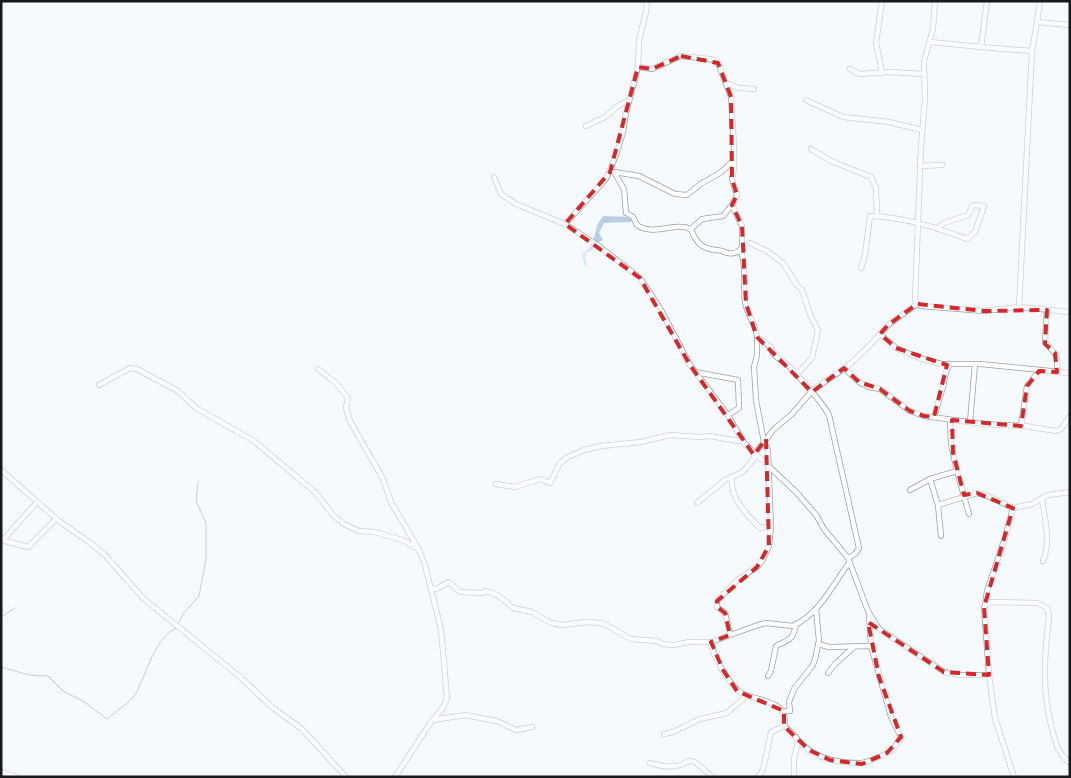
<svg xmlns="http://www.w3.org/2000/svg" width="1071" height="778" font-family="'Roboto Serif',serif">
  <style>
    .green { fill: #bbcee3 }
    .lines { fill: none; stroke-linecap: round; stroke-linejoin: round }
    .stream { stroke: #7ba0aa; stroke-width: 1 }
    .minor-casing { stroke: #9aa0a6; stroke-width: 6 }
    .minor { stroke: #fff; stroke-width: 4.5 }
    .marked { fill: none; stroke: #d62828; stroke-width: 4; stroke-dasharray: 10 6; stroke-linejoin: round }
  </style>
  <rect width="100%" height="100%" fill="#f5faff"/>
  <!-- green -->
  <path class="green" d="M604 216 633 217 631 222 604 223 599 233 603 240 595 245 593 250 586 253 585 257 587 264 585 267 582 254C601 241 590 229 604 216Z"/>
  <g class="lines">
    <!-- stream -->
    <g class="stream">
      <path d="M1 617 15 608"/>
      <path d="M179 623 183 614 199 596 206 559V523L196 501 198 482"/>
      <path d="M1 667 29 675 48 676 63 691 83 701 107 719C116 711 130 703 136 693 147 673 154 639 176 628"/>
    </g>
    <!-- minor casing -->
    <g class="minor-casing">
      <g id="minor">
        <path d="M647 1 646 12 639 41 638 67 626 113 623 132 616 155 606 179 565 224 600 247 640 278 660 308 690 365 728 415 744 443 797 493 816 515 824 529 848 558 868 611 879 629 944 672 961 675H989"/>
        <path d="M882 1 876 43 882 72"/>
        <path d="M935 1 933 29 924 61 925 100 921 146 915 300 917 304 921 306 984 311 1019 307 1070 312"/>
        <path d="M987 1 981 47 1032 51"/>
        <path d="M1037 22 1040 1"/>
        <path d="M931 42 981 47"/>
        <path d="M638 67 652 69 681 56 710 59 718 63 731 97 734 145V168L732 179 737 195 732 205 742 226V247L740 250C747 263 743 287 745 302 747 315 756 324 757 337L771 347C772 358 782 359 789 366 803 382 818 396 829 415L859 548 855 554 848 558"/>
        <path d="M850 69 859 74 890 72 924 74"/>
        <path d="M726 83 739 88 754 89"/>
        <path d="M806 100 843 117 889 122 922 130"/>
        <path d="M586 126 605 117 618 106 629 100"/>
        <path d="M811 149 831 161 871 177 876 188 877 216"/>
        <path d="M920 166 942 165"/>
        <path d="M614 172 624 189 626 213C627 213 633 217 633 217 636 221 634 224 640 227 657 235 674 222 691 229 694 238 700 247 710 249 714 250 718 250 722 251 729 254 734 255 740 250"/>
        <path d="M614 172 639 176 675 194 687 195 702 183 720 173 733 161"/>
        <path d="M494 177 501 194 516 204 565 224"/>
        <path d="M691 229 702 219 723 216 732 205"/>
        <path d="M750 243 767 251 783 263 796 284 802 290 811 317 818 330 812 358 796 375"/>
        <path d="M861 268 865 255 870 216C904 217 935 227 967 239L975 232 984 206 973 205 968 215 944 223 938 228"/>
        <path d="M1019 307 1032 51 1037 22 1070 25"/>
        <path d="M1047 310 1045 342C1056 355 1058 352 1057 372"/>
        <path d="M880 334 896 348 922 359 942 364H980L1070 373"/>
        <path d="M844 368 859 382 869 387 880 389 910 411 924 416 984 424 1025 426 1056 431 1061 429 1070 416"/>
        <path d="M318 369 336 383 348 398 346 408 350 421 383 479 391 502 419 550 425 565 441 629 447 698 443 708 431 722 395 777"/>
        <path d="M695 372 738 380 739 408 728 415"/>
        <path d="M99 385 130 368 137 369 178 391 196 408 254 441 316 493 333 515 344 524 359 531 375 532 405 541 418 549"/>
        <path d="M934 417 943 387 946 372 950 364"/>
        <path d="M970 422 975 364"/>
        <path d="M1021 426 1027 386 1039 371"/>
        <path d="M754 455 774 429 791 415 812 391 849 365 871 344 888 325 917 304"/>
        <path d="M1 470 59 521 89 542 104 554 144 599 239 676 272 707 302 729 346 777"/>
        <path d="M957 471 969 514"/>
        <path d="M732 477C729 497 747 515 760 528L771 526"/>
        <path d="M930 479 938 505 941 536"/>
        <path d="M496 484 515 487 540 479 550 483 560 463 566 458 584 450 601 446 641 442 670 435 701 437 710 436 738 441 742 440"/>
        <path d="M910 490 930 479 957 471 951 444 950 420"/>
        <path d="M1042 499C1045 520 1051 542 1043 561"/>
        <path d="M697 503 725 480 743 472 756 456"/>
        <path d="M938 505 977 493 988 496 1013 508"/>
        <path d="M1 540 28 547 56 519"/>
        <path d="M3 540 37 502"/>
        <path d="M431 588 436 589 449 582 460 592 482 593 486 591 495 594 503 599 513 608 532 612 551 623 562 625 587 622 600 623 606 625 631 639 657 641 663 644 674 645 689 642H711L758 625 766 623 793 626C821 612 831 587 849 563"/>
        <path d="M985 606 987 591 1005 538 1013 508 1032 504 1048 495 1070 492"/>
        <path d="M730 635 725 613 717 607V601L736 581 757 567 762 561 769 546 771 526 768 451 764 442 756 400 754 367 757 355V337"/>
        <path d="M711 642C711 653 730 686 740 692 756 702 790 699 784 726"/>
        <path d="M818 644 829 647 871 646"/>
        <path d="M828 673 835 664 854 647"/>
        <path d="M768 676 771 671 776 646C789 639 793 641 796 624"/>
        <path d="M784 711H790L789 702 794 689 813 665 815 659 819 641 816 609"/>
        <path d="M433 720 465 715 497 721 516 730 532 727"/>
        <path d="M664 734 673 732 700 719 727 713 743 699 746 695"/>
        <path d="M650 763C665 767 675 769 689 761L695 762 713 777"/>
        <path d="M1 772 17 777"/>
        <path d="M758 777 763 770 771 732 784 726C794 733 799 743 809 750 823 760 843 763 860 763 867 763 887 754 892 750 896 746 898 742 901 737L891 717 871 646 869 614"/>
        <path d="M794 777V759L798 741"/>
        <path d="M1014 777 995 718 989 675 984 607 990 602 1038 603 1047 608 1049 617C1044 658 1042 690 1052 729 1056 743 1058 754 1070 763"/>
      </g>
    </g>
    <!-- minor -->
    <use href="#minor" class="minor"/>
  </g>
  <!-- marked area -->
  <path d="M0 0H1071V778H0ZM681 56 718 63 731 97 732 179 737 195 732 205 742 226 746 304 757 337 812 392 844 368 859 382 880 389 910 411 924 416 934 417 947 365 896 348 880 334 888 325 917 304 984 311 1047 310 1045 344 1055 353 1057 372 1039 371 1027 386 1021 426 952 420 953 453 964 495 977 493 1013 508 984 607 989 675 944 672 868 622 879 677 901 737 887 753 862 764 830 760 809 750 784 726V711L737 691 723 670 711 642 730 635 725 613 717 607V601L757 567 769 546 766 439 754 455 690 365 640 278 565 224 610 172 638 67 652 69Z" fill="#f5faff" fill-opacity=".55" fill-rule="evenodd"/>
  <path class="marked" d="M681 56 718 63 731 97 732 179 737 195 732 205 742 226 746 304 757 337 812 392 844 368 859 382 880 389 910 411 924 416 934 417 947 365 896 348 880 334 888 325 917 304 984 311 1047 310 1045 344 1055 353 1057 372 1039 371 1027 386 1021 426 952 420 953 453 964 495 977 493 1013 508 984 607 989 675 944 672 868 622 879 677 901 737 887 753 862 764 830 760 809 750 784 726V711L737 691 723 670 711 642 730 635 725 613 717 607V601L757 567 769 546 766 439 754 455 690 365 640 278 565 224 610 172 638 67 652 69Z"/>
  <!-- border -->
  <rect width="1071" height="778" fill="none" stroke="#17191c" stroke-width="5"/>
</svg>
